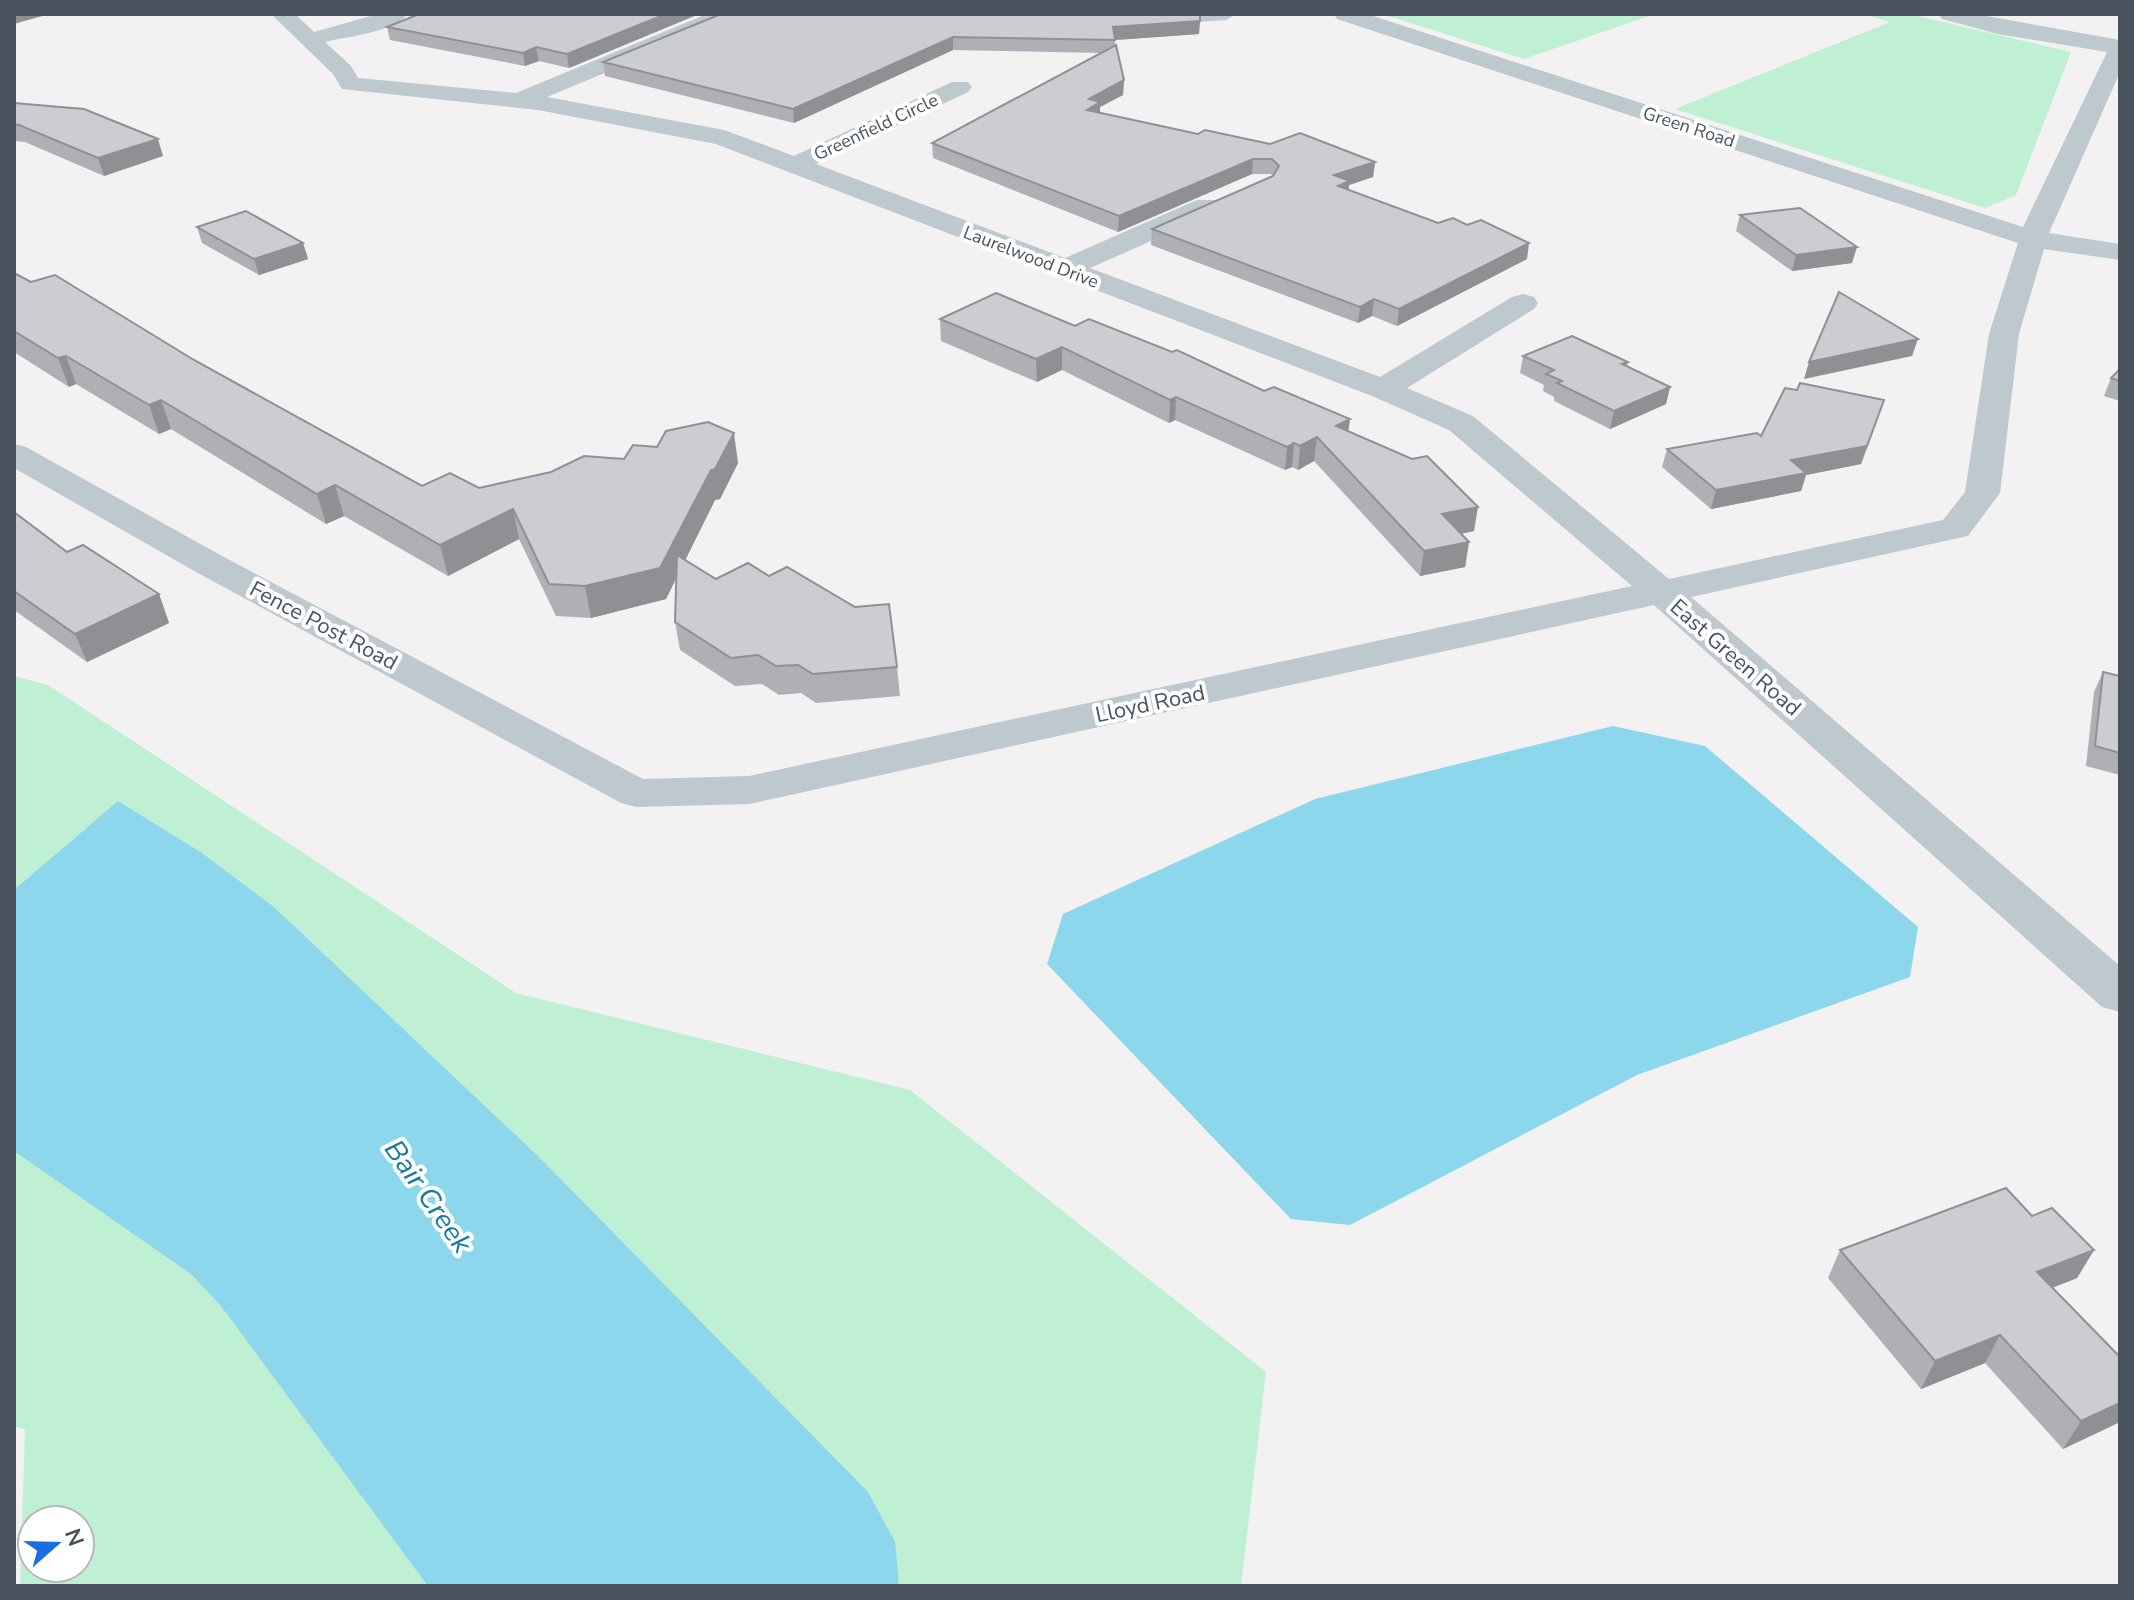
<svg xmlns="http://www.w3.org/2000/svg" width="2134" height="1600" font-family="'Nunito Sans',sans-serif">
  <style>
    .green { fill: #c0f0d3; fill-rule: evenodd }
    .water { fill: #8dd7ec }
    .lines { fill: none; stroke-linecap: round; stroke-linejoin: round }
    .minor { fill: #bec8cf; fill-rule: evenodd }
    .wall { fill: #afb0b5 }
    .shaded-wall { fill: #8e9094 }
    .building { fill: #cbcdd3; stroke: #8e9094; stroke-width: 2 }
    .labels { text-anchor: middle; stroke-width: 8; stroke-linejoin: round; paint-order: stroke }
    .far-street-label { font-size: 18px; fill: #48535e; stroke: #fff }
    .street-label { font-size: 22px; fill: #48535e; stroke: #fff }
    .near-water-label { font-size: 28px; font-style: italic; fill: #0d7c9d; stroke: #fff }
  </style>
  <rect width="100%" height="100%" fill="#f3f1f1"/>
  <!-- green -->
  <g class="green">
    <path d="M1382 14H1655L1524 59Z"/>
    <path d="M1864 14H1909L2071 52 2016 195 1985 208 1675 109 1890 22Z"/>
    <path d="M14 676 48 685 516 993 910 1090 1266 1372 1241 1586H20L25 1430 14 1426ZM32 1520H80V1568H32Z"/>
  </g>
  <!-- water -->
  <g class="water">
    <path d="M1613 726 1705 746 1918 927 1910 977 1637 1075 1350 1225 1291 1219 1047 964 1063 914 1315 799Z"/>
    <path d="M118 801 202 853 274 907 541 1159 868 1492 895 1542 899 1586H428L221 1306 191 1274 14 1151V890Z"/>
  </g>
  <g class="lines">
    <!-- minor -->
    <g class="minor">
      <path d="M271 14H295L314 32 378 14H408C391 33 349 36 325 42L351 66 358 78 516 93 707 14H737L734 19 547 97 724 130 794 156 952 82H968L972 87 968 92 816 164 1065 258 1197 200H1217L1221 206 1217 212 1090 268 1380 377 1512 297 1523 294 1534 297 1538 303 1534 309 1407 388 1473 416 1669 579 1943 520 1965 492 1989 334 2018 243 1337 19 1334 14H1367L2023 227 2107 52 1998 34 1942 19 1939 14H1975L2120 40V72L2049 233 2120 244V260L2044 249 2019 334 2000 493 1968 536 1691 597 2120 966V1012L2102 1007 1654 605 749 804 636 807 621 803 196 572 14 468V444L26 447 222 556 643 779 749 776 1632 586 1449 430 1372 396 716 144 538 110 342 89 333 74Z"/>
      <path d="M1122 14H1237L1226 20 1156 25 1125 19Z"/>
    </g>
  </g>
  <!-- wall -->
  <g class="wall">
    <path d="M409 14H699L569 68 539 61 525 66 390 40 387 27 413 16Z"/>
    <path d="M1200 14 1199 34 1115 40V45L1124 80 1123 95 1100 107V113L1198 134 1270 144 1375 162 1373 177 1349 185V190L1527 259 1397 326 1372 316 1358 323 1151 245 1152 229 1273 176 1271 174H1252L1118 232 933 158 932 143 1101 53 953 50 794 123 605 76 603 62 1157 15Z"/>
    <path d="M14 103 163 156 104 176 25 142 14 141Z"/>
    <path d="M1740 215 1852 263 1792 271 1736 231Z"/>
    <path d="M197 227 303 243 308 259 259 275 202 243Z"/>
    <path d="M14 273 31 282 194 360 422 486 479 488 624 459 738 463 720 499 715 500 685 560 716 579 897 667 900 696 816 703 801 693 779 695 762 684 735 686 680 650 675 622 676 578 666 599 591 618 556 616 519 539 448 576 344 516 326 524 171 429 159 434 76 384 69 387 14 352Z"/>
    <path d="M940 319 1075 326 1349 432 1474 531 1461 534 1469 542 1465 567 1420 576 1314 461 1298 470 1292 467 1285 470 1175 420 1169 423 1062 370 1037 382 941 341Z"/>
    <path d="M1523 356 1628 362 1627 367 1670 387 1666 404 1610 429 1554 401V397L1543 391 1544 385 1520 373Z"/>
    <path d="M2120 369V401L2104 396 2111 378Z"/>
    <path d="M1878 418 1861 464 1806 475 1801 491 1711 509 1662 467 1667 449 1761 436Z"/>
    <path d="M14 512 67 552 159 594 169 623 87 662 14 610Z"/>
    <path d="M2103 672 2120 676V775L2086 766 2094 692Z"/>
    <path d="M2032 1216 2094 1250 2077 1278 2052 1288 2120 1422 2063 1449 1985 1363 1921 1389 1828 1278 1840 1250Z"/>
  </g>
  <!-- shaded-wall -->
  <g class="shaded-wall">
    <path d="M14 14H46V15L14 24Z"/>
    <path d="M666 14H699L569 68 567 54Z"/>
    <path d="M1200 21 1199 34 1115 40 1113 27Z"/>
    <path d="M953 37V50L794 123 793 109Z"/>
    <path d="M536 47 539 61 525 66 523 53Z"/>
    <path d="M1124 80 1123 95 1100 107V116L1087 110 1089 99Z"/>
    <path d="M158 139 163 156 104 176 98 158Z"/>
    <path d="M1253 159 1252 174 1118 232 1119 216Z"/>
    <path d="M1375 162 1373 177 1349 185 1348 196 1336 201 1334 175Z"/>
    <path d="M303 243 308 259 259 275 254 259Z"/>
    <path d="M1529 243 1527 259 1397 326 1399 309Z"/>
    <path d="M1857 247 1852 263 1792 271 1796 255Z"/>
    <path d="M1374 299 1372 316 1358 323 1360 307Z"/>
    <path d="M1918 339 1912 356 1804 379 1809 362Z"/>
    <path d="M1062 347V370L1037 382 1036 359Z"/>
    <path d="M66 356 76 384 69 387 58 358Z"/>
    <path d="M1670 387 1666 404 1610 429 1614 411Z"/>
    <path d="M1176 397 1175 420 1169 423 1170 400Z"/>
    <path d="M161 400 171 429 159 434 149 405Z"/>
    <path d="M1884 400 1861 464 1806 475 1801 491 1711 509 1716 490 1791 460Z"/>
    <path d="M1350 419 1347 442 1336 426Z"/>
    <path d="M734 433 738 463 720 499 715 500 666 599 591 618 585 586 711 470Z"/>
    <path d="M1317 437 1314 461 1298 470 1300 446Z"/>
    <path d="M1294 443 1292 467 1285 470 1287 447Z"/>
    <path d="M335 485 344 516 326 524 317 494Z"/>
    <path d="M1478 507 1474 531 1438 538 1442 514Z"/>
    <path d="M513 509 519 539 448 576 440 545Z"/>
    <path d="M1469 542 1465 567 1420 576 1424 551Z"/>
    <path d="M159 594 169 623 87 662 75 634Z"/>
    <path d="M2094 1250 2077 1278 2021 1300 2037 1272Z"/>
    <path d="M2000 1335 1985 1363 1921 1389 1935 1361Z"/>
    <path d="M2120 1403V1422L2063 1449 2081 1421Z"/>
  </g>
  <!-- building -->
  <g class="building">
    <path d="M419 14H666L567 54 536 47 523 53 387 27Z"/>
    <path d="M721 14 1157 15 1200 14V21L1113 27 1115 40 953 37 793 109 603 62Z"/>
    <path d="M1116 45 1124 80 1089 99 1100 102 1087 110 1198 134 1205 130 1270 144 1300 133 1375 162 1334 175 1350 181 1338 186 1438 223 1453 218 1467 225 1481 220 1529 243 1399 309 1374 299 1360 307 1152 229 1273 176 1279 166 1272 159H1253L1119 216 932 143Z"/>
    <path d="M14 103 84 109 158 139 98 158 19 125 14 124Z"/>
    <path d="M1800 208 1857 247 1796 255 1740 215Z"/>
    <path d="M246 211 303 243 254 259 197 227Z"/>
    <path d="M14 273 31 282 55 275 194 360 422 486 450 473 479 488 551 472 584 456 624 459 633 445 657 447 666 431 708 422 734 433 715 469 711 470 660 568 585 586 549 584 513 509 440 545 335 485 317 494 161 400 149 405 66 356 58 358 14 331Z"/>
    <path d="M1839 292 1918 339 1809 362Z"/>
    <path d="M996 293 1075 326 1089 319 1172 352 1177 350 1264 391 1274 387 1350 419 1336 426 1412 459 1427 456 1478 507 1442 514 1469 542 1424 551 1317 437 1300 446 1294 443 1287 447 1176 397 1170 400 1062 347 1036 359 940 319Z"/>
    <path d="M1572 336 1628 362 1622 364 1670 387 1614 411 1557 383 1562 381 1546 374 1554 370 1523 356Z"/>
    <path d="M2120 369V381L2111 378Z"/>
    <path d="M1800 383 1884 400 1867 446 1791 460 1806 473 1716 490 1667 449 1757 433 1761 436 1785 388 1797 390Z"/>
    <path d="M14 512 67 552 83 545 159 594 75 634 14 591Z"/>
    <path d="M677 555 716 579 748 563 769 576 787 567 855 607 889 604 897 667 813 674 798 665 776 666 758 655 731 658 675 622Z"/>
    <path d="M2103 672 2120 676V753L2095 746Z"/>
    <path d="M2006 1188 2032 1216 2052 1208 2094 1250 2037 1272 2120 1357V1403L2081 1421 2000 1335 1935 1361 1840 1250Z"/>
  </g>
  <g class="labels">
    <!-- far-street labels -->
    <g class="far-street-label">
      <text transform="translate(876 127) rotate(-25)" y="6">Greenfield Circle</text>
      <text transform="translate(1689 127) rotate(18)" y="6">Green Road</text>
      <text transform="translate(1031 257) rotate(21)" y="6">Laurelwood Drive</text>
    </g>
    <!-- street labels -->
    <g class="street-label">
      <text transform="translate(324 625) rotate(28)" y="8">Fence Post Road</text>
      <text transform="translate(1736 657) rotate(41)" y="8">East Green Road</text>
      <text transform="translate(1150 703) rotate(-12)" y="8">Lloyd Road</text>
    </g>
    <!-- near-water labels -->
    <g class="near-water-label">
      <text transform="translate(429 1196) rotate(55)" y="10">Bair Creek</text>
    </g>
  </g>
  <!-- border -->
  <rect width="2134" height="1600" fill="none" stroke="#48535e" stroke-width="32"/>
  <!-- north arrow -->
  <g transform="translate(56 1544) rotate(70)"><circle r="38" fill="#ffffff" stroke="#b6babf" stroke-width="2"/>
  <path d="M0-6L14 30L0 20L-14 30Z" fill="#1a6ee4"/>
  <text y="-12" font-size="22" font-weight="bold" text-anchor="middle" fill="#48535e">N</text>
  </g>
</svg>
